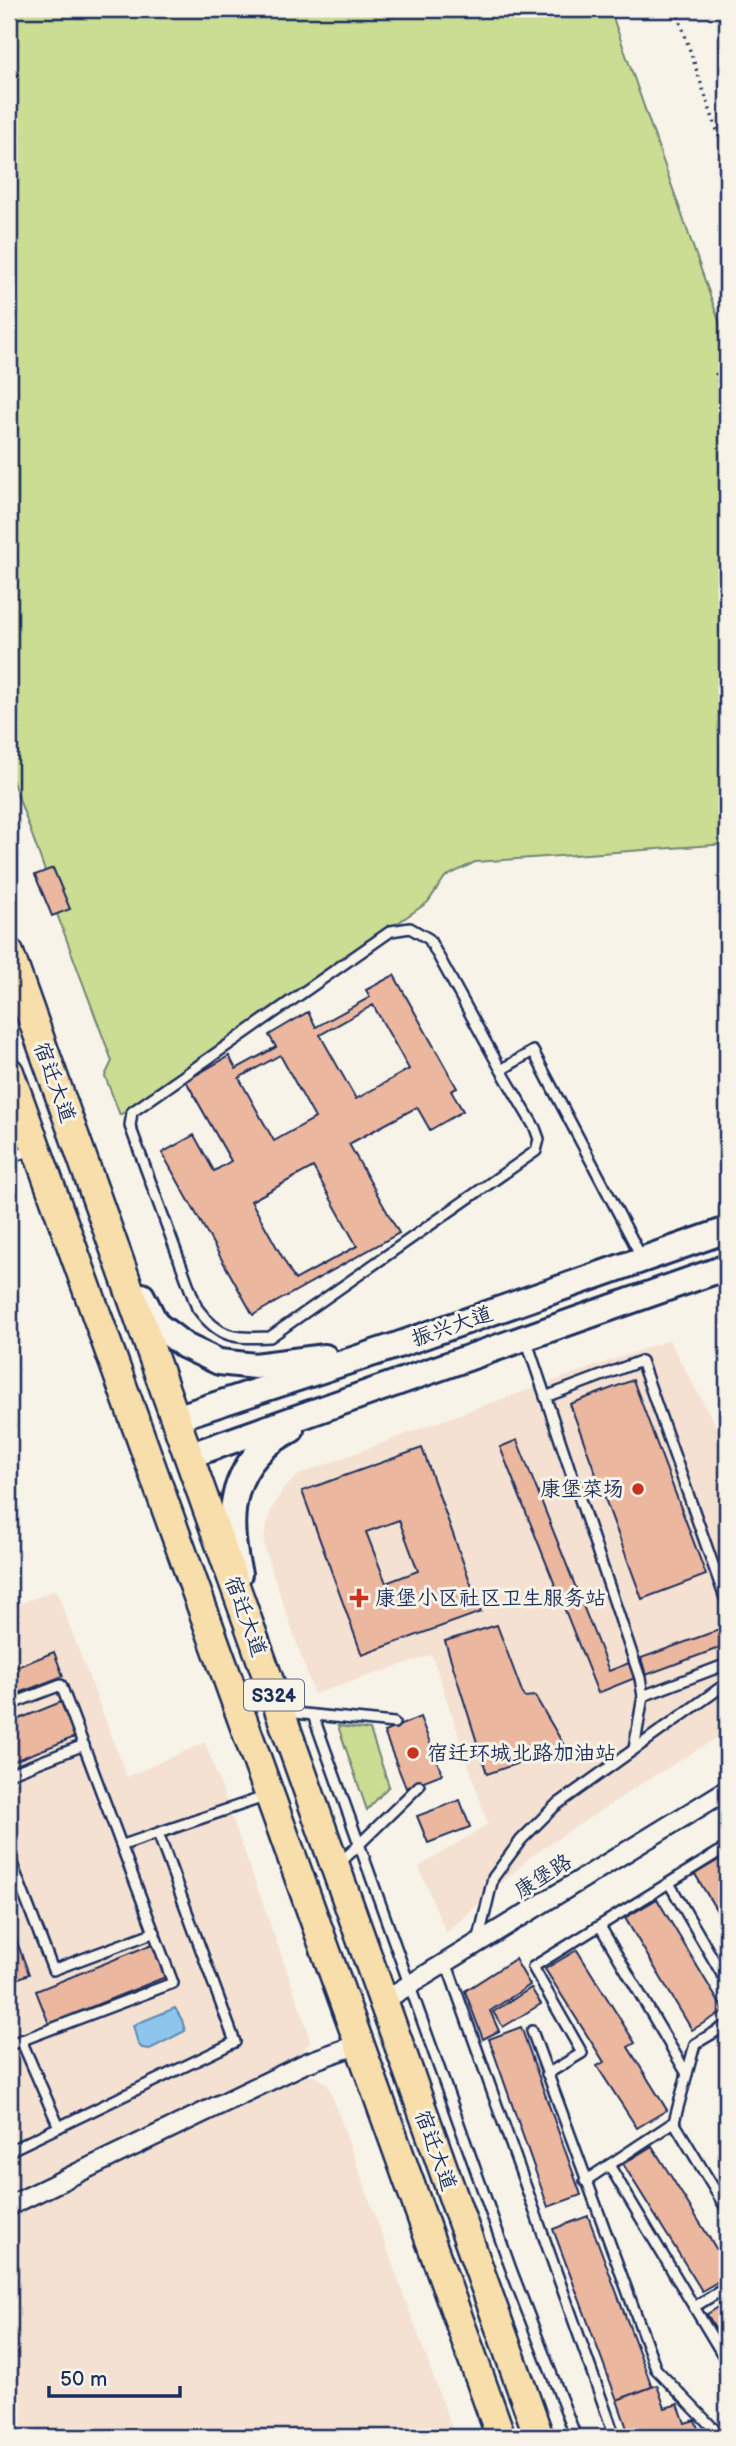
<svg xmlns="http://www.w3.org/2000/svg" width="736" height="2446" font-family="'Balsamiq Sans','LXGW WenKai TC',sans-serif">
  <style>
    .built { fill: #f4e1d2 }
    .green { fill: #cbdd92; stroke: #738678; stroke-width: 2 }
    .water { fill: #8dc5ec; stroke: #5f89b3; stroke-width: 2 }
    .building { fill: #ecb79f; stroke: #1b2f5e; stroke-width: 2; fill-rule: evenodd }
    .lines { fill: none; stroke-linecap: round; stroke-linejoin: round }
    .lane-casing { stroke: #1b2f5e; stroke-width: 14 }
    .street-casing { stroke: #1b2f5e; stroke-width: 23 }
    .secondary-casing { stroke: #1b2f5e; stroke-width: 30 }
    .primary-casing { stroke: #1b2f5e; stroke-width: 33 }
    .path { stroke: #1b2f5e; stroke-width: 3.5; stroke-dasharray: 2 5; stroke-linecap: butt }
    .lane { stroke: #f7f3e8; stroke-width: 9 }
    .street { stroke: #f7f3e8; stroke-width: 18 }
    .secondary { stroke: #f7f3e8; stroke-width: 24 }
    .primary { stroke: #f8deab; stroke-width: 28 }
    .poi-dot { fill: #c8321e; stroke: #f7f3e8; stroke-width: 2.5 }
    .labels { text-anchor: middle; stroke-width: 6; stroke-linejoin: round; paint-order: stroke }
    .shield { fill: #f7f3e8; stroke: #5d6a87; stroke-width: 2 }
    .shield-label { font-size: 19px; font-weight: bold; fill: #1b2f5e }
    .street-label { font-size: 21px; fill: #1b2f5e; stroke: #f7f3e8 }
    .poi-label { font-size: 21px; fill: #1b2f5e; stroke: #f7f3e8; text-anchor: start }
  </style>
  <rect width="100%" height="100%" fill="#f7f3e8"/>
  <filter id="ink" filterUnits="userSpaceOnUse"><feTurbulence type="fractalNoise" baseFrequency=".0143" numOctaves="2"/><feDisplacementMap in="SourceGraphic" scale="14" xChannelSelector="R" yChannelSelector="G"/><feConvolveMatrix kernelMatrix="1 2 1 2 8 2 1 2 1" color-interpolation-filters="sRGB"/></filter>
  <g filter="url(#ink)">
    <!-- built -->
    <g class="built">
      <path d="M669 1340 727 1446V1732L644 1782 533 1855 446 1933 419 1867 488 1824 432 1655 314 1694 265 1550 264 1537 271 1510 282 1491 298 1475 446 1419Z"/>
      <path d="M56 1590 127 1777 205 1742 306 2024 310 2042 298 2057 9 2195V1608Z"/>
      <path d="M308 2075 318 2077 328 2085 455 2437H24L9 2402V2218Z"/>
    </g>
    <!-- green -->
    <g class="green">
      <path d="M9 9H610L727 344V844L475 862 445 877 428 902 120 1115 105 1076 112 1061 57 914 45 871 9 771Z"/>
      <path d="M338 1726 370 1730 389 1786 367 1810Z"/>
    </g>
    <!-- water -->
    <path class="water" d="M175 2008 182 2020 185 2031 150 2049 142 2048 138 2044 133 2025Z"/>
    <!-- building -->
    <g class="building">
      <path d="M53 868 70 909 52 916 35 875Z"/>
      <path d="M394 975 457 1088 451 1091 463 1111 430 1130 417 1107 349 1144 399 1233 253 1315 162 1153 194 1135 214 1171 231 1161 186 1081 229 1056 236 1069 276 1047 269 1035 308 1012 316 1027 370 997 366 990ZM373 1005 409 1069 356 1099 320 1035ZM280 1055 315 1118 274 1141 239 1078ZM313 1167 357 1246 295 1280 251 1201Z"/>
      <path d="M633 1380 706 1575 642 1599 570 1404Z"/>
      <path d="M517 1440 609 1671 629 1663 635 1678 598 1693 500 1447Z"/>
      <path d="M422 1448 481 1612 362 1655 302 1491ZM399 1520 418 1571 386 1583 366 1532Z"/>
      <path d="M497 1625 524 1697 535 1696 565 1747 487 1774 445 1641Z"/>
      <path d="M727 1627V1645L646 1675 641 1658Z"/>
      <path d="M54 1652 63 1676 9 1697V1670Z"/>
      <path d="M61 1702 75 1737 9 1763V1723Z"/>
      <path d="M420 1717 442 1774 406 1788 384 1732Z"/>
      <path d="M460 1800 470 1827 428 1843 417 1816Z"/>
      <path d="M727 1855V1928L695 1874Z"/>
      <path d="M657 1899 724 2011 692 2030 625 1918Z"/>
      <path d="M9 1921 29 1974 12 1981 9 1974Z"/>
      <path d="M155 1943 168 1976 49 2024 36 1991Z"/>
      <path d="M577 1950 635 2043 628 2047 667 2110 637 2128 597 2066 604 2062 545 1969Z"/>
      <path d="M515 1959 530 1985 490 2011 499 2031 483 2039 465 1991Z"/>
      <path d="M531 1988 541 2004 503 2027 493 2012Z"/>
      <path d="M521 2027 581 2195 548 2207 489 2039Z"/>
      <path d="M652 2146 727 2266V2276L702 2291 623 2164Z"/>
      <path d="M588 2216 652 2387 617 2400 553 2229Z"/>
      <path d="M727 2302V2348L707 2314Z"/>
      <path d="M657 2385 665 2408 678 2404 685 2423 695 2420 701 2437H643L641 2430 629 2434 617 2400Z"/>
    </g>
    <g class="lines">
      <!-- lane casing -->
      <g class="lane-casing">
        <g id="lane">
          <path d="M501 1070 535 1128 539 1139 536 1151 270 1337C234 1339 219 1338 197 1308L130 1126 132 1112 391 931 410 928 429 939 501 1070 533 1051 642 1258"/>
          <path d="M9 1158 32 1150"/>
          <path d="M526 1339 640 1678 643 1696"/>
          <path d="M545 1397 641 1361 727 1604"/>
          <path d="M9 1705 61 1685 173 1983 9 2045"/>
          <path d="M284 1712 394 1723"/>
          <path d="M313 1715 512 2272 576 2437"/>
          <path d="M634 1749 643 1696 727 1664"/>
          <path d="M9 1774 84 1745"/>
          <path d="M123 1845 158 1833"/>
          <path d="M9 1856 53 1970 155 1932"/>
          <path d="M339 1864 419 1786"/>
          <path d="M669 1883 727 1983"/>
          <path d="M600 1926 687 2074"/>
          <path d="M478 1942 493 1878 521 1840 555 1806 727 1683"/>
          <path d="M446 1962 615 2437"/>
          <path d="M727 2025 695 2044 674 2122 727 2210"/>
          <path d="M532 2031 656 2369 715 2430 717 2437"/>
          <path d="M21 2040 59 2127"/>
          <path d="M547 2074 582 2053 533 1967 727 1847"/>
          <path d="M9 2151 235 2042 158 1833 267 1796"/>
          <path d="M609 2165 727 2362"/>
          <path d="M585 2181 674 2122"/>
          <path d="M694 2307 727 2287"/>
        </g>
      </g>
      <!-- street casing -->
      <g class="street-casing">
        <g id="street">
          <path d="M383 2001 727 1790"/>
          <path d="M9 2206 306 2063 359 2044"/>
        </g>
      </g>
      <!-- secondary casing -->
      <g class="secondary-casing">
        <g id="secondary">
          <path d="M142 1296 156 1324 185 1346 219 1362 255 1366 325 1357"/>
          <path d="M176 1418 395 1346 727 1230"/>
          <path d="M188 1456 727 1267"/>
          <path d="M239 1574C224 1514 231 1459 291 1430"/>
        </g>
      </g>
      <!-- primary casing -->
      <g class="primary-casing">
        <g id="primary">
          <path d="M9 953 539 2437"/>
          <path d="M9 1072 501 2437"/>
        </g>
      </g>
      <!-- path -->
      <g class="path">
        <path d="M676 9 727 160"/>
        <path d="M716 373 727 409"/>
      </g>
      <!-- lane -->
      <use href="#lane" class="lane"/>
      <!-- street -->
      <use href="#street" class="street"/>
      <!-- secondary -->
      <use href="#secondary" class="secondary"/>
      <!-- primary -->
      <use href="#primary" class="primary"/>
    </g>
  </g>
  <!-- markers -->
  <g class="poi-dot">
    <circle cx="638" cy="1489" r="7"/>
    <path d="M355.5 1587.5h7v7h7v7h-7v7h-7v-7h-7v-7h7z"/>
    <circle cx="413" cy="1753" r="7"/>
  </g>
  <g class="labels">
    <!-- shield labels -->
    <rect class="shield" x="244" y="1679.5" width="60" height="31" rx="5"/>
    <g class="shield-label">
      <text x="274" y="1702">S324</text>
    </g>
    <!-- street labels -->
    <g class="street-label">
      <text transform="translate(55 1082) rotate(70)" y="7">宿迁大道</text>
      <text transform="translate(452 1326) rotate(-19)" y="7">振兴大道</text>
      <text transform="translate(246 1616) rotate(70)" y="7">宿迁大道</text>
      <text transform="translate(543 1876) rotate(-32)" y="7">康堡路</text>
      <text transform="translate(436 2150) rotate(70)" y="7">宿迁大道</text>
    </g>
    <!-- poi labels -->
    <g class="poi-label">
      <text x="624" y="1496" text-anchor="end">康堡菜场</text>
      <text x="375" y="1605">康堡小区社区卫生服务站</text>
      <text x="427" y="1760">宿迁环城北路加油站</text>
    </g>
  </g>
  <!-- margin -->
  <rect width="736" height="2446" fill="none" stroke="#f7f3e8" stroke-width="35"/>
  <rect x="18" y="18" width="701" height="2411" fill="none" stroke="#1b2f5e" stroke-width="2.5" filter="url(#ink)"/>
  <!-- scale -->
  <path d="M49 2386v10h131v-10" fill="none" stroke="#1b2f5e" stroke-width="3.5"/>
  <text x="60" y="2386" font-size="21" fill="#1b2f5e" stroke="#f7f3e8" stroke-width="5" paint-order="stroke">50 m</text>
</svg>
